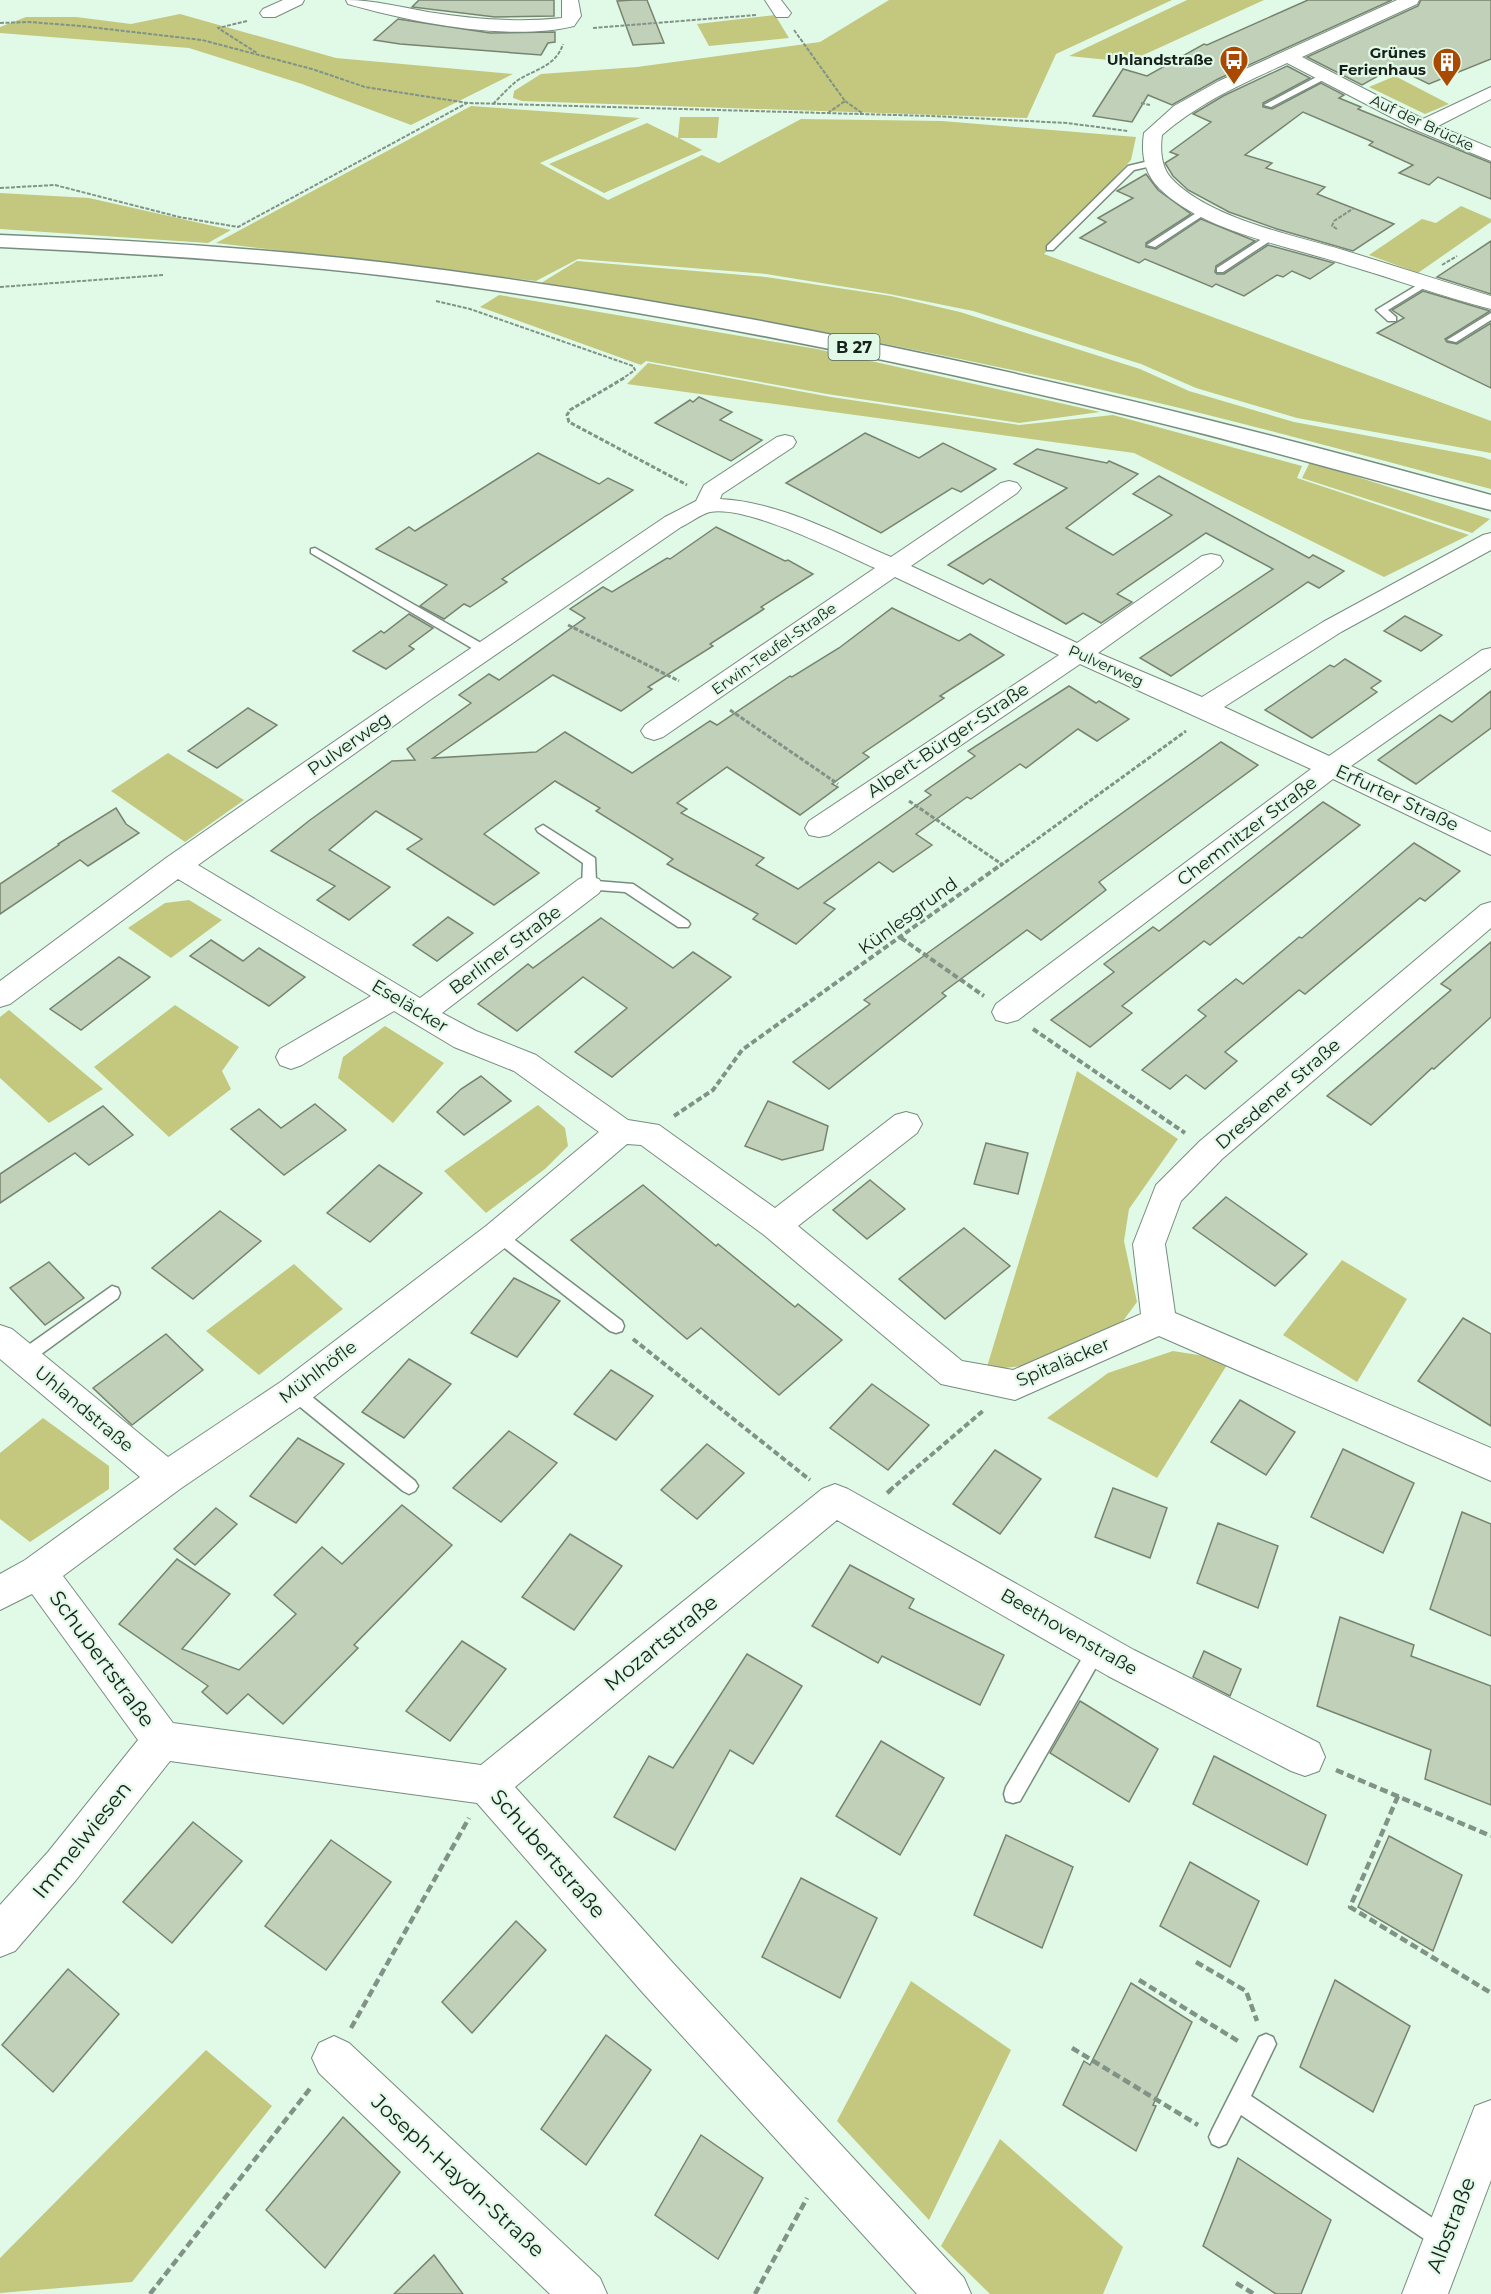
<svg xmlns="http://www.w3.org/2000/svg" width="1491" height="2294" font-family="Montserrat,sans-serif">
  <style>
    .green { fill: #c3c87e }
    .building { fill: #c1d0b9; stroke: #77846f; stroke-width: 1.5 }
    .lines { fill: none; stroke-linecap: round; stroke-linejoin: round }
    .lane-casing { stroke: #768d7e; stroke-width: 3 }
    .street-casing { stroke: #768d7e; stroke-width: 2 }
    .primary-casing { stroke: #768d7e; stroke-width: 3 }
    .path-far3 { stroke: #819386; stroke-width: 2; stroke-dasharray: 4 1.5; stroke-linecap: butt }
    .path-far2 { stroke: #819386; stroke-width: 3; stroke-dasharray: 4.5 2; stroke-linecap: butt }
    .path-far1 { stroke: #819386; stroke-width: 4; stroke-dasharray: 6 3; stroke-linecap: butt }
    .path { stroke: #819386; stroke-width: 4.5; stroke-dasharray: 8 4; stroke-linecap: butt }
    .lane { fill: #fff; fill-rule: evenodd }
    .street { fill: #fff; fill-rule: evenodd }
    .primary { fill: #fff; fill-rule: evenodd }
    .labels { text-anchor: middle; stroke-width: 4.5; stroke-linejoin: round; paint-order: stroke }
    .far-poi-label { font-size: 15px; font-weight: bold; fill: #18211b; stroke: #e1fae8; text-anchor: end }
    .far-street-label { font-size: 15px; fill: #18211b; stroke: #e1fae8 }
    .shield { fill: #e1fae8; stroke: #546258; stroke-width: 1.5 }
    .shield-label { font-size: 16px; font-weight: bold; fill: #18211b }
    .street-label { font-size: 18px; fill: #18211b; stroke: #e1fae8 }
    .near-street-label { font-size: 21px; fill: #18211b; stroke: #e1fae8 }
  </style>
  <rect width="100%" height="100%" fill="#e1fae8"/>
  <!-- green -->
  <g class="green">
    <path d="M889 0H1172L1056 54 1027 118 522 101 513 98 514 91 541 74 637 67 820 42Z"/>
    <path d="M1187 0H1264L1128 62 1069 56Z"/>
    <path d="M180 14 336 58 513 74 411 125 302 84 189 48 0 33V27L26 17H76L131 24Z"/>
    <path d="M775 15 789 38 709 46 697 24Z"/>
    <path d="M1395 76 1449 104 1425 114 1369 87Z"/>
    <path d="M471 106 640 118 540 163 608 200 702 155 719 163 801 119 942 121 1136 137 1131 160 1044 254 1491 421V453L1297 418 1196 388 1141 364 973 311 889 294 766 274 578 259 536 281 216 243Z"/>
    <path d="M680 117H719L717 138H679L702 150 604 193 549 164 647 123 678 138Z"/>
    <path d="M0 193 89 198 231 230 208 243 0 229Z"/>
    <path d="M1461 206 1491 219V222L1418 273 1369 255 1422 219 1436 223Z"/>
    <path d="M577 261 766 277 891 296 960 312 1140 369 1189 391 1294 422 1482 457 1491 460V489C1376 459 1261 427 1146 400 946 353 744 316 541 283Z"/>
    <path d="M499 295 817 349 1100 412 1019 423 827 394 646 361 641 365 480 307Z"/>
    <path d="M648 363 831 397 1019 425 1113 415 1302 466 1297 478 1469 535 1384 577 1134 453 627 384Z"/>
    <path d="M1310 462 1490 519 1472 533 1302 478Z"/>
    <path d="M168 753 244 800 185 842 111 791Z"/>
    <path d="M189 900 222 920 171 958 128 928 165 903Z"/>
    <path d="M175 1005 239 1047 222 1071 231 1089 169 1137 94 1067Z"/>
    <path d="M9 1010 103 1089 49 1123 0 1078V1017Z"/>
    <path d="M385 1026 444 1063 393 1123 338 1078 343 1057Z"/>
    <path d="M1077 1071 1178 1139 1129 1209 1124 1241 1137 1302 1120 1325 1023 1366 986 1370Z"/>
    <path d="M538 1105 565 1128 568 1146 545 1169 486 1213 444 1171Z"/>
    <path d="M1342 1260 1407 1299 1357 1382 1283 1335Z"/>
    <path d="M294 1264 343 1309 259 1375 206 1331Z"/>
    <path d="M1173 1351 1230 1360 1157 1478 1047 1418 1108 1373Z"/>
    <path d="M43 1418 109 1466V1489L30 1542 0 1519V1453Z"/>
    <path d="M911 1981 1011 2050 929 2220 837 2121Z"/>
    <path d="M206 2050 272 2106 132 2282 0 2293V2258Z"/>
    <path d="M1000 2139 1123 2247 1103 2294H990L941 2246Z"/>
  </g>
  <!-- building -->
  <g class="building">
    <path d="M419 0H554V16L495 17 412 7Z"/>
    <path d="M633 0H647L664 43 633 45 617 1Z"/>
    <path d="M1308 0H1392L1218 79 1172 105 1148 95 1132 122 1093 116 1123 69 1147 76 1204 44 1207 45Z"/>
    <path d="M1421 0H1491V59L1429 84 1394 67 1362 85 1307 57 1418 6Z"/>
    <path d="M398 19 490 33 555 32V42L548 43 541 55 400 44 374 40Z"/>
    <path d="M1287 66 1310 78 1263 103V107L1272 109 1321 83 1344 95 1339 98 1361 107 1358 109 1491 163V199L1438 177 1429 185 1399 173 1413 165 1369 145 1373 142 1303 112 1245 155 1272 163 1266 168 1325 187 1317 194 1394 224 1353 251 1277 229 1229 212 1188 190 1173 176 1165 163 1178 155 1170 152 1211 122 1193 114 1223 96Z"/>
    <path d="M1146 174 1158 190 1191 214 1146 243V247L1156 249 1201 219 1255 241 1216 266 1215 272 1217 274H1224L1268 245 1334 263 1310 279 1292 271 1283 277 1277 275 1244 296 1216 284 1212 287 1145 259 1139 263 1080 238 1106 222 1098 218 1133 198 1117 191Z"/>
    <path d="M1491 241V294L1437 277Z"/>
    <path d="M1423 291 1490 311 1445 339 1447 342 1457 344 1491 323V388L1377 333 1404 318 1392 310Z"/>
    <path d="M699 397 732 412 720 420 762 440 731 461 655 423 690 400 693 402Z"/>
    <path d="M865 433 919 458 943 443 996 469 961 492 952 488 881 533 786 483Z"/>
    <path d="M1037 449 1107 463 1109 461 1138 474 1066 528 1113 555 1172 515 1133 494 1159 476 1309 558 1313 555 1344 571 1319 588 1308 582 1171 676 1140 658 1273 569 1206 533 1117 594 1132 602 1101 623 1083 613 1066 624 990 579 983 584 948 565 1067 488 1014 464Z"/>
    <path d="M538 453 599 484 608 478 633 490 502 579 507 582 470 607 464 604 444 619 420 606 447 585 376 549 409 527 415 531Z"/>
    <path d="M716 527 785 561 788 560 813 574 761 607 764 609 710 644 713 646 648 687 652 689 621 711 553 675 433 758 536 752 565 732 632 773 710 721 717 725 790 676 792 677 839 648 892 608 959 641 970 634 1004 655 940 696 944 698 863 753 869 757 832 784 838 787 800 815 727 767 677 803 687 809 681 813 764 858 756 865 798 889 931 795 925 791 975 756 968 751 1069 686 1096 703 1099 701 1129 719 1097 741 1078 729 1026 768 1020 764 971 799 967 797 916 834 932 845 893 872 879 862 824 903 835 909 796 944 753 919 758 914 667 864 673 859 596 811 600 808 555 781 484 834 539 873 494 905 407 849 422 839 376 811 329 850 390 887 349 920 317 900 335 886 271 851 310 820 392 761 415 760 407 749 471 703 459 695 489 674 499 680 585 618 570 609 603 587 612 592 667 558 670 559Z"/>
    <path d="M409 614 433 628 409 646 414 649 386 669 353 651 381 631 384 633Z"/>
    <path d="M1405 616 1442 635 1421 651 1384 631Z"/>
    <path d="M1345 659 1381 681 1371 688 1377 692 1312 738 1265 710 1330 665 1334 667Z"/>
    <path d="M1491 691V728L1416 784 1378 760 1440 715 1452 722Z"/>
    <path d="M248 708 277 725 217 768 188 751Z"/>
    <path d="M1221 742 1258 765 1099 882 1106 890 1041 940 1027 930 942 993 946 996 829 1089 793 1062 870 1004 864 1000 929 952Z"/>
    <path d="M1323 802 1360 825 1210 945 1204 941 1122 1006 1132 1013 1090 1047 1051 1020 1114 972 1104 964 1153 927 1159 931Z"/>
    <path d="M116 808 126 824 139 833 88 866 80 860 0 914V884L59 845 58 844Z"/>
    <path d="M1414 843 1460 871 1425 901 1420 898 1305 994 1299 990 1225 1052 1237 1061 1205 1089 1186 1075 1170 1089 1142 1070 1206 1016 1198 1010 1236 979 1243 984 1299 937 1302 938Z"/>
    <path d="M448 917 473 933 437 961 413 945Z"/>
    <path d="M601 918 673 968 693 952 731 977 612 1077 575 1052 627 1008 583 977 517 1031 478 1004 528 964 533 968Z"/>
    <path d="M211 940 243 961 259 948 305 977 269 1006 190 956Z"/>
    <path d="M1491 942V1017L1434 1069 1432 1068 1371 1125 1327 1096 1451 990 1441 984Z"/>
    <path d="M119 957 150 977 81 1030 50 1009Z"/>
    <path d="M481 1076 511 1101 464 1135 437 1112 461 1089Z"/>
    <path d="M768 1101 828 1126 823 1150 782 1160 745 1146Z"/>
    <path d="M315 1104 346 1130 284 1175 231 1129 259 1109 281 1128Z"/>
    <path d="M103 1106 133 1135 89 1165 75 1153 0 1203V1174Z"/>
    <path d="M986 1143 1028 1153 1018 1194 974 1184Z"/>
    <path d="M379 1165 422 1193 370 1242 327 1213Z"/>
    <path d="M870 1180 905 1209 867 1239 833 1210Z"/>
    <path d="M643 1185 716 1246 718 1244 795 1307 798 1304 842 1340 779 1395 701 1328 687 1339 571 1240Z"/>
    <path d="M1226 1197 1307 1254 1275 1286 1193 1228Z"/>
    <path d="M220 1211 261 1241 193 1299 152 1268Z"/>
    <path d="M964 1228 1010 1266 945 1319 899 1279Z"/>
    <path d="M49 1262 84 1298 45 1325 10 1288Z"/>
    <path d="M514 1278 560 1301 517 1357 471 1333Z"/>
    <path d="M1463 1318 1491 1334V1426L1418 1381Z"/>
    <path d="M166 1334 203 1370 132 1425 93 1388Z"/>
    <path d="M409 1359 451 1384 404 1438 362 1412Z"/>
    <path d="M611 1370 653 1396 616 1440 574 1414Z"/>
    <path d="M872 1384 929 1425 888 1470 830 1428Z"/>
    <path d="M1240 1400 1295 1432 1266 1475 1211 1442Z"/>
    <path d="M509 1431 557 1463 501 1522 453 1488Z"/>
    <path d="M298 1438 344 1464 296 1523 250 1496Z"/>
    <path d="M707 1444 744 1473 697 1519 661 1490Z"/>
    <path d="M1343 1449 1414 1483 1383 1553 1311 1517Z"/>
    <path d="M995 1450 1041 1479 1000 1534 953 1504Z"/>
    <path d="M1113 1488 1167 1508 1150 1558 1095 1537Z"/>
    <path d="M402 1505 452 1545 354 1645 358 1648 283 1724 248 1694 227 1714 202 1692 208 1686 119 1624 177 1559 230 1594 182 1649 239 1670 296 1614 274 1595 322 1547 342 1564Z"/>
    <path d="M216 1508 237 1524 195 1565 174 1549Z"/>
    <path d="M1462 1512 1491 1524V1636L1430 1609Z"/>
    <path d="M1218 1523 1278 1546 1258 1608 1197 1583Z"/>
    <path d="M570 1534 622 1566 574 1630 522 1597Z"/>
    <path d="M850 1565 914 1599 909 1608 1004 1655 980 1705 882 1656 878 1663 812 1626Z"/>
    <path d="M1340 1617 1414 1645 1411 1656 1491 1686V1805L1425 1779 1431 1750 1317 1706Z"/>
    <path d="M462 1641 506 1669 450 1741 406 1711Z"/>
    <path d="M1204 1651 1241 1669 1230 1696 1193 1677Z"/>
    <path d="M747 1654 802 1686 753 1764 730 1750 675 1850 614 1817 649 1756 673 1768Z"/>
    <path d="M1080 1701 1158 1749 1129 1802 1050 1753Z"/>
    <path d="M881 1741 944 1778 900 1855 836 1816Z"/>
    <path d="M1214 1756 1326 1815 1307 1865 1193 1804Z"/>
    <path d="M193 1822 242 1861 172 1943 123 1902Z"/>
    <path d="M1006 1835 1073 1867 1042 1948 974 1915Z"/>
    <path d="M1389 1836 1462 1875 1433 1951 1358 1907Z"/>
    <path d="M331 1840 391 1882 326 1970 265 1926Z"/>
    <path d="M1190 1862 1259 1901 1230 1967 1160 1926Z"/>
    <path d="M801 1878 877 1918 840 1998 762 1957Z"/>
    <path d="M516 1921 546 1950 472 2033 442 2002Z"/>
    <path d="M68 1969 119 2014 53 2092 2 2045Z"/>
    <path d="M1335 1980 1410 2026 1373 2112 1300 2067Z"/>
    <path d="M1131 1983 1192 2022 1153 2105 1156 2106 1136 2151 1063 2105 1084 2061 1090 2065Z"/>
    <path d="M606 2035 651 2070 586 2165 541 2129Z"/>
    <path d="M343 2117 400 2172 325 2268 266 2210Z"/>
    <path d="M701 2135 763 2178 718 2259 655 2215Z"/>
    <path d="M1238 2158 1331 2220 1301 2294H1276L1203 2246Z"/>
    <path d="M434 2255 463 2294H394Z"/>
  </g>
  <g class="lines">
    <!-- lane casing -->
    <g class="lane-casing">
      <g id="lane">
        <path d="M1324 73 1327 74V78L1271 107 1264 105Z"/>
        <path d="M1153 160 1158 163 1156 165 1134 170 1053 250H1047V246L1128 166Z"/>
        <path d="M1207 206 1210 207V211L1155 247 1147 245Z"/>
        <path d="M1271 233 1279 235 1223 272H1217V268Z"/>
        <path d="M1424 281 1432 283 1388 310 1396 317V321H1388L1376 310Z"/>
        <path d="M1491 313V320L1456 342 1447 340Z"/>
        <path d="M315 548 488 647 490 650 484 654 480 653 311 553V549Z"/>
        <path d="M543 825 595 858 596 881 633 884 688 921 690 924 688 927H678L625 892 584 889 582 886 583 863 538 832 536 829Z"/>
        <path d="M498 1229 503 1231 622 1321 624 1326 622 1331 616 1333 610 1331 493 1239 490 1235 493 1231Z"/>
        <path d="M112 1286 118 1288 120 1293 118 1298 29 1363 23 1365 17 1363 15 1358 17 1353Z"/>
        <path d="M294 1385 300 1387 415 1481 418 1486 415 1491 409 1494 403 1491 288 1397 286 1392 288 1387Z"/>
        <path d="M1097 1640 1103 1643 1106 1649 1103 1655 1020 1801 1013 1803 1006 1801 1004 1794 1006 1787 1091 1643Z"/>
        <path d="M1266 2034 1273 2037 1276 2044 1251 2096 1452 2231 1455 2239 1452 2247 1444 2250 1436 2247 1241 2115 1226 2144 1219 2147 1212 2144 1209 2137 1212 2130 1259 2037Z"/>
      </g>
    </g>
    <!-- street casing -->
    <g class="street-casing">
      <g id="street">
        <path d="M283 0H304L302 4 275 17H263L260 13 263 9Z"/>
        <path d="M346 0C374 0 400 7 428 12 472 19 518 23 562 18V0H578L581 16 574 26C509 42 411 22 348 4Z"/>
        <path d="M765 0H781L791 13 788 17H776Z"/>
        <path d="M1397 0H1419L1417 4 1302 57 1423 119 1491 87V99L1438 126 1491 148V161L1416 130 1287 63C1242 84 1200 102 1162 135 1160 149 1161 167 1171 178 1208 218 1292 235 1343 250 1392 265 1441 281 1491 296V309C1443 297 1395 279 1347 265 1289 246 1203 232 1159 188 1144 173 1141 153 1144 133L1174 106 1219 81Z"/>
        <path d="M785 435 793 437 796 442 793 447 722 494 720 499C780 502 837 534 891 557L1001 483 1009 481 1017 483 1021 488 1017 493 911 566 1077 643 1202 556 1211 554 1220 556 1223 561 1220 566 1098 653 1202 697 1323 622 1483 535 1491 533V550L1341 632 1224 707 1329 756 1482 650 1491 648V668L1351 766 1491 832V855L1333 779 1018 1020 1007 1023 996 1020 992 1012 996 1004 1311 769 1080 664 829 835 819 837 809 835 805 828 809 821 1059 655 895 577 663 737 654 740 645 737 641 731 645 725 875 568C839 552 748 505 710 512 701 514 690 523 681 527L427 702 198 865 420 998 579 879 589 876 599 879 603 886 599 893 442 1013 476 1031 536 1055 628 1120 659 1125 775 1208 895 1115 906 1112 917 1115 922 1124 917 1133 798 1226 962 1361 1013 1370 1141 1314 1133 1244 1156 1185 1200 1141 1481 905 1491 902V928L1222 1159 1181 1201 1165 1244 1175 1313 1491 1448V1481L1159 1336 1015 1400 941 1384 764 1235 641 1145 627 1144 510 1244 306 1403 180 1489 63 1576 173 1723 481 1765 822 1489 835 1484 848 1489 1134 1650 1319 1743 1325 1757 1319 1771 1305 1776 1291 1771 1108 1676 837 1520 515 1787 673 1963 964 2278 971 2294H917L643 1993 477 1803 170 1761 76 1880 15 1951 0 1957V1905L48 1852 138 1740 32 1594 0 1610V1574L25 1560 140 1477 0 1359V1325L12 1329 168 1457 282 1381 486 1226 599 1132 514 1071 454 1047 394 1011 302 1065 291 1069 280 1065 276 1057 280 1049 371 996 178 879 10 1004 0 1007V981L166 858 409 690 665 517 696 501 704 485 777 437Z"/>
        <path d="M334 2036 349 2043 600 2278 607 2294H550L319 2073 312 2058 319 2043Z"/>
        <path d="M1491 2100V2180L1448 2294H1402L1475 2106Z"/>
      </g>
    </g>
    <!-- primary casing -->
    <g class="primary-casing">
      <path id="primary" d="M0 235C129 240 259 248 388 263 761 308 1130 394 1491 495V510C1375 482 1261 447 1144 419 895 359 642 307 388 276 259 261 130 253 0 247Z"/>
    </g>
    <!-- path-far3 -->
    <g class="path-far3">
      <path d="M247 21 218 28 257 53"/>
      <path d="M0 23 29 22 81 26 202 40 312 69 365 87 468 103 931 116 1067 123 1128 131"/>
      <path d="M593 28 756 15"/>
      <path d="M794 30 845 101 828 113"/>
      <path d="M845 101 862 113"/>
      <path d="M1141 103 1150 105"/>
      <path d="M493 104C501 96 509 87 518 80 536 69 556 66 563 44"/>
      <path d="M0 188 55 185 179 217 238 227 467 103"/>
      <path d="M1337 229 1332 226 1334 221 1354 208"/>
      <path d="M1442 265 1457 256"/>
      <path d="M0 287 163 275"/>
      <path d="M436 301 470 309 633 366 635 370 622 379"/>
    </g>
    <!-- path-far2 -->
    <g class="path-far2">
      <path d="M624 378 570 410 567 415 569 422 687 485"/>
      <path d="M568 625 679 681"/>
      <path d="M730 710 838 784"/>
      <path d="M909 801 1003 865"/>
      <path d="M1000 866 1186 731"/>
    </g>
    <!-- path-far1 -->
    <g class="path-far1">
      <path d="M901 938 984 996"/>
      <path d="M1033 1029 1185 1133"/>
      <path d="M674 1116 713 1090 742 1050 1002 864"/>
      <path d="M633 1339 810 1480"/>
      <path d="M889 1491 984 1410"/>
    </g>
    <!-- path -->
    <g class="path">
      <path d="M887 1493 891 1490"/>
      <path d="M1336 1770 1491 1836"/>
      <path d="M1398 1796 1350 1907 1491 1993"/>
      <path d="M1196 1962 1246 1991 1257 2021"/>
      <path d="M1139 1980 1238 2041"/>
      <path d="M351 2028 469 1818"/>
      <path d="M1072 2048 1198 2125"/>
      <path d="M1236 2283 1254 2294"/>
      <path d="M150 2294 312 2086"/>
      <path d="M755 2294 807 2198"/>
    </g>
    <!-- lane -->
    <use href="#lane" class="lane"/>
    <!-- street -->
    <use href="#street" class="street"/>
    <!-- primary -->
    <use href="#primary" class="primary"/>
  </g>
  <!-- icons -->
  <defs>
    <g id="bus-pin" transform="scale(1.5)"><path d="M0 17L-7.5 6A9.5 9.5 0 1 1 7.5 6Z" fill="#aa4902" stroke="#e1fae8"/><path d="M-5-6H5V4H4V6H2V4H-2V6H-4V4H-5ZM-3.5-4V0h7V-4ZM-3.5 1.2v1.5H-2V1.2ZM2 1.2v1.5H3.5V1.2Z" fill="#fff"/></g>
    <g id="building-pin" transform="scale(1.5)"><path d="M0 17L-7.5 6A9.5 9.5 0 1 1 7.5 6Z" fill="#aa4902" stroke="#e1fae8"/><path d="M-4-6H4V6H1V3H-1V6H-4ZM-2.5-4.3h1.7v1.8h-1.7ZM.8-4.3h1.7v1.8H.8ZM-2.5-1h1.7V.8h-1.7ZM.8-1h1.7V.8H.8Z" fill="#fff"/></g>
  </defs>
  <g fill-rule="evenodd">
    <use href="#bus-pin" x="1234" y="60"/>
    <use href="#building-pin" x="1447" y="62"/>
  </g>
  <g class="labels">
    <!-- far-poi labels -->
    <g class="far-poi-label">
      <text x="1426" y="58">Grünes<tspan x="1426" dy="17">Ferienhaus</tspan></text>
      <text x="1213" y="65">Uhlandstraße</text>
    </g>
    <!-- far-street labels -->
    <g class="far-street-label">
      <text transform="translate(1422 123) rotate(25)" y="5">Auf der Brücke</text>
      <text transform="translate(774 649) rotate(-35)" y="5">Erwin-Teufel-Straße</text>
      <text transform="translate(1106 666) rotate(24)" y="5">Pulverweg</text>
    </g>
    <!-- shield labels -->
    <rect class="shield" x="828.5" y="334" width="51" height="26" rx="4.5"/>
    <g class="shield-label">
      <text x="854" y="353">B 27</text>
    </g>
    <!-- street labels -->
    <g class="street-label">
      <text transform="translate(948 740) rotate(-34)" y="6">Albert-Bürger-Straße</text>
      <text transform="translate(349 744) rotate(-35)" y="6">Pulverweg</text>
      <text transform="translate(1397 798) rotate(25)" y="6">Erfurter Straße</text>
      <text transform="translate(1247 831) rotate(-37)" y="6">Chemnitzer Straße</text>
      <text transform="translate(908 916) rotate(-36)" y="6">Künlesgrund</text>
      <text transform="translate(505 950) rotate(-37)" y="6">Berliner Straße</text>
      <text transform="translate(410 1006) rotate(31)" y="6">Eseläcker</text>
      <text transform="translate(1278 1094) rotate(-41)" y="6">Dresdener Straße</text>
      <text transform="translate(1063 1362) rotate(-23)" y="6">Spitaläcker</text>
      <text transform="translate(318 1372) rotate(-37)" y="6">Mühlhöfle</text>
      <text transform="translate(84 1409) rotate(40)" y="6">Uhlandstraße</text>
      <text transform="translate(1069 1632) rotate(30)" y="6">Beethovenstraße</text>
    </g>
    <!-- near-street labels -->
    <g class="near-street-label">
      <text transform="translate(661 1643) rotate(-39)" y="7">Mozartstraße</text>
      <text transform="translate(102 1659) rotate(54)" y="7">Schubertstraße</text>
      <text transform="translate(82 1840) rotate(-51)" y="7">Immelwiesen</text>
      <text transform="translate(548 1854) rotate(49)" y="7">Schubertstraße</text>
      <text transform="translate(458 2176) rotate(43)" y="7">Joseph-Haydn-Straße</text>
      <text transform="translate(1451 2225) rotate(-69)" y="7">Albstraße</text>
    </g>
  </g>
</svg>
